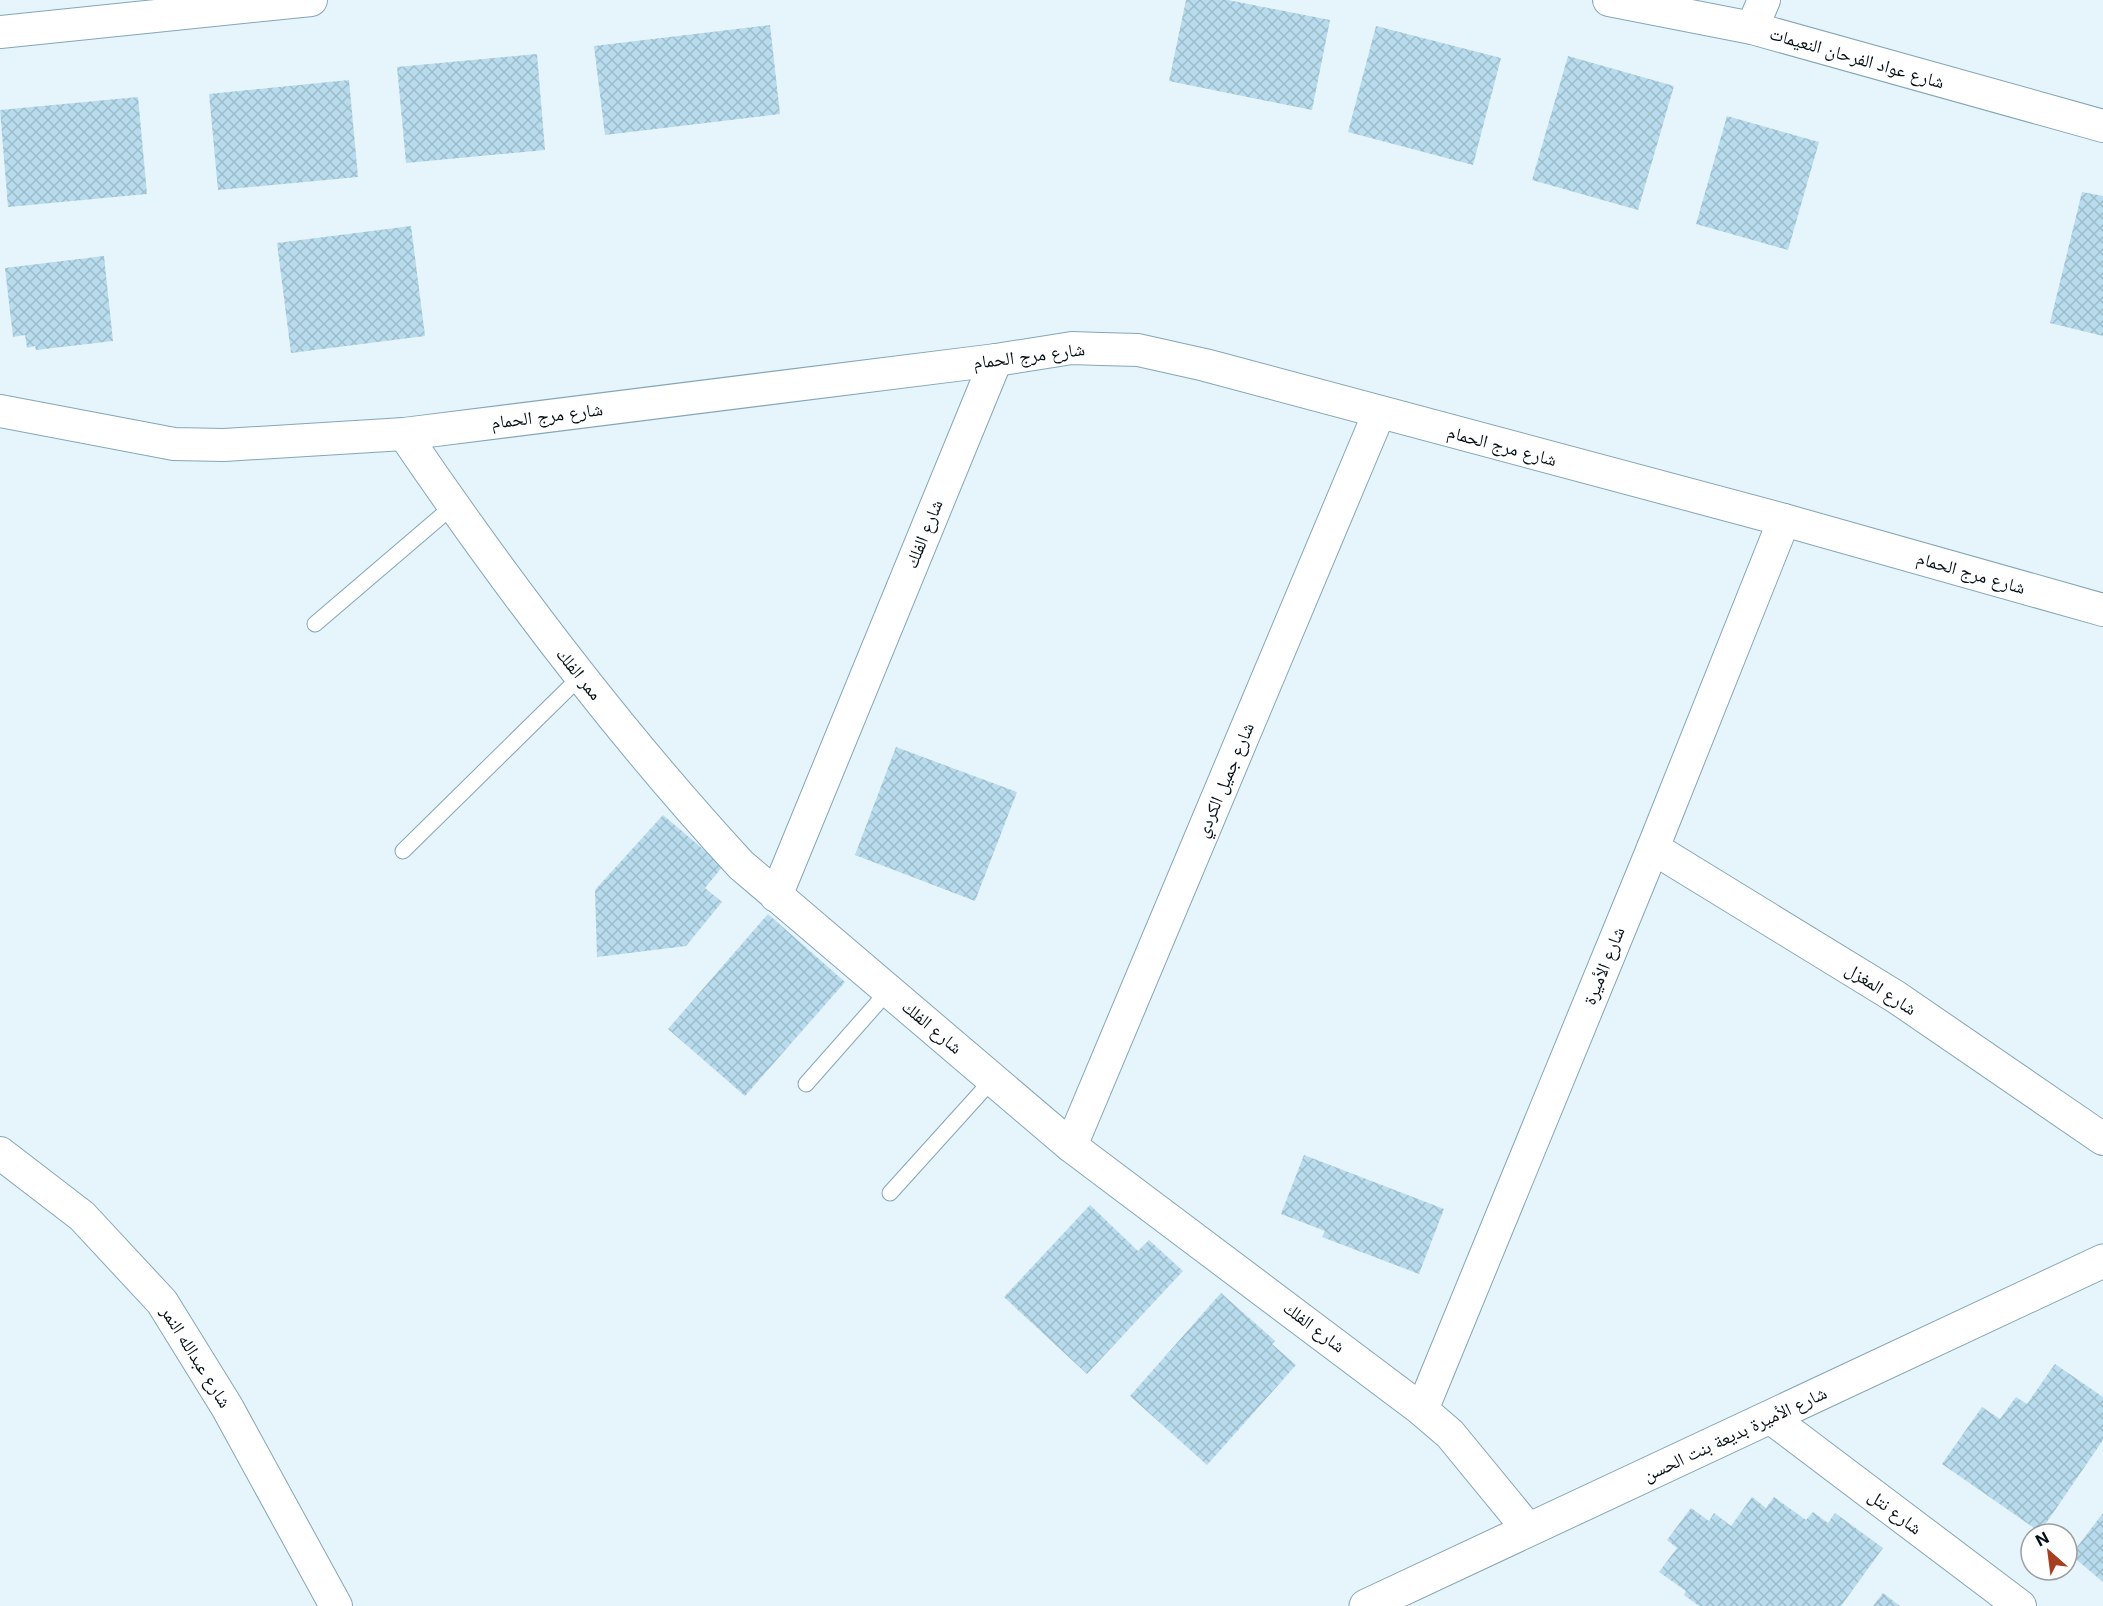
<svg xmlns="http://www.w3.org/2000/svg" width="2103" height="1606" font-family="Inter,'Noto Naskh Arabic',sans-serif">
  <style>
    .building { fill: url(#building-cross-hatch) }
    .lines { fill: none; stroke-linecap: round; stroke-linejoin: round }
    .service-casing { stroke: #84a6b7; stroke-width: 17 }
    .minor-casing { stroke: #84a6b7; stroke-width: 34 }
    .tertiary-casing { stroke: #84a6b7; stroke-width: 35 }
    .service { stroke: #fff; stroke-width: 15 }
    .minor { stroke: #fff; stroke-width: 32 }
    .tertiary { stroke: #fff; stroke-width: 33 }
    .labels { text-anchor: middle; stroke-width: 4.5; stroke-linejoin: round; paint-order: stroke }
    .street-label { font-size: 18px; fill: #041015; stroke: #fff }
  </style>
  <defs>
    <pattern id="building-cross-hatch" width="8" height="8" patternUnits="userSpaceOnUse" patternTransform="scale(1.5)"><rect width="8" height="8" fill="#b8dced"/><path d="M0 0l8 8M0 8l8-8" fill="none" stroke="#9dbcca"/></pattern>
  </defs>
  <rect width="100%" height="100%" fill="#e6f4fc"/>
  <!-- building -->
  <g class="building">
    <path d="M1186 0H1228L1330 20 1312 110 1169 81Z"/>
    <path d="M770 25 780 114 605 135 594 46Z"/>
    <path d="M1376 26 1501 58 1473 165 1348 132Z"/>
    <path d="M537 54 545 150 406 163 397 67Z"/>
    <path d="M1568 56 1674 86 1638 210 1532 180Z"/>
    <path d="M349 80 358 177 218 190 209 94Z"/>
    <path d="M138 97 147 194 8 207 0 110Z"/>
    <path d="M1727 116 1819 142 1788 250 1696 224Z"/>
    <path d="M2082 192 2103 196V336L2050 323Z"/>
    <path d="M411 226 425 336 291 353 277 243Z"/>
    <path d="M104 256 113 341 36 350 35 346 27 348 25 335 13 337 5 268Z"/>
    <path d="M896 747 1017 792 975 901 855 855Z"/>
    <path d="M663 815 723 866 705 888 722 902 686 946 597 957 595 890Z"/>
    <path d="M768 914 845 982 745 1096 668 1029Z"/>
    <path d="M1304 1155 1444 1209 1419 1274 1322 1237 1325 1231 1281 1214Z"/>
    <path d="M1090 1205 1138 1251 1149 1240 1183 1271 1087 1374 1004 1297Z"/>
    <path d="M1221 1293 1275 1341 1272 1344 1296 1365 1207 1465 1130 1396Z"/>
    <path d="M2055 1364 2103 1397V1440L2040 1532 1942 1464 1982 1407 2000 1419 2016 1397 2027 1404Z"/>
    <path d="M1752 1497 1766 1508 1774 1497 1806 1520 1813 1512 1828 1523 1835 1513 1883 1548 1841 1606H1699L1684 1595 1686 1591 1659 1572 1677 1548 1667 1540 1691 1508 1709 1521 1714 1513 1731 1526Z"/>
    <path d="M2103 1513V1582L2071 1555Z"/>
    <path d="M1883 1593 1900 1606H1873Z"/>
  </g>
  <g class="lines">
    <!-- service casing -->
    <g class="service-casing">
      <g id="service">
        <path d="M315 624 453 506"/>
        <path d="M403 851 580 677"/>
        <path d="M806 1084 889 990"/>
        <path d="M890 1193 993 1079"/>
      </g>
    </g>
    <!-- minor casing -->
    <g class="minor-casing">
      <g id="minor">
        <path d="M1609 0 1752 28 2103 126"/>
        <path d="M1752 28 1764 0"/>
        <path d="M0 32 311 0"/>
        <path d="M0 411 174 444 224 445 404 434 996 360 1072 348 1101 349 1138 350 1205 365 1784 520 2103 610"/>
        <path d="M404 434C507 585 617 731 741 865L1071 1146 1422 1410 1450 1434 1528 1529"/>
        <path d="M1653 848 1896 997 2103 1139"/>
        <path d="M776 896 996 360"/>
        <path d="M1071 1146 1379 413"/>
        <path d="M0 1153 82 1216 162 1302 227 1407 336 1606"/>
        <path d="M1422 1410 1653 848 1784 520"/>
        <path d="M1771 1418 2020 1606"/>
      </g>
    </g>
    <!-- tertiary casing -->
    <g class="tertiary-casing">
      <path id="tertiary" d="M1366 1606 2103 1261"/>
    </g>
    <!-- service -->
    <use href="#service" class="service"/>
    <!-- minor -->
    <use href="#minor" class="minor"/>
    <!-- tertiary -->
    <use href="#tertiary" class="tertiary"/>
  </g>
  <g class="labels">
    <!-- street labels -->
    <g class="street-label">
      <text transform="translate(1857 58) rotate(16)" y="6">شارع عواد الفرحان النعيمات</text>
      <text transform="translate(1029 356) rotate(-7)" y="6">شارع مرج الحمام</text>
      <text transform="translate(547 416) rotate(-7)" y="6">شارع مرج الحمام</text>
      <text transform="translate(1502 446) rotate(15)" y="6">شارع مرج الحمام</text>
      <text transform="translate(924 534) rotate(-68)" y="6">شارع الفلك</text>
      <text transform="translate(1971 573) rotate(16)" y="6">شارع مرج الحمام</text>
      <text transform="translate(579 674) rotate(51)" y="6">ممر الفلك</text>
      <text transform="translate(1225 780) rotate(-67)" y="6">شارع جميل الكردي</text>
      <text transform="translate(1604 966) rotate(-68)" y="6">شارع الأميرة</text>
      <text transform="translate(1881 989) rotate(33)" y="6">شارع المغزل</text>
      <text transform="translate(932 1027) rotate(40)" y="6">شارع الفلك</text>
      <text transform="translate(1314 1327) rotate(37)" y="6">شارع الفلك</text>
      <text transform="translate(196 1357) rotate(58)" y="6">شارع عبدالله النمر</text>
      <text transform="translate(1735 1434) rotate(-25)" y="6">شارع الأميرة بديعة بنت الحسن</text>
      <text transform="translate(1895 1512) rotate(37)" y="6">شارع نتل</text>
    </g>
  </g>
  <!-- north arrow -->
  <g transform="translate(2049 1552) rotate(332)"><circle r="28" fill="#ffffff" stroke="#9b9fa1" stroke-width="1.5"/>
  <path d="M0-4.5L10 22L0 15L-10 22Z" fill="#a63e22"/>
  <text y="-9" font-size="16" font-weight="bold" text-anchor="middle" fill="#041015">N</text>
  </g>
</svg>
